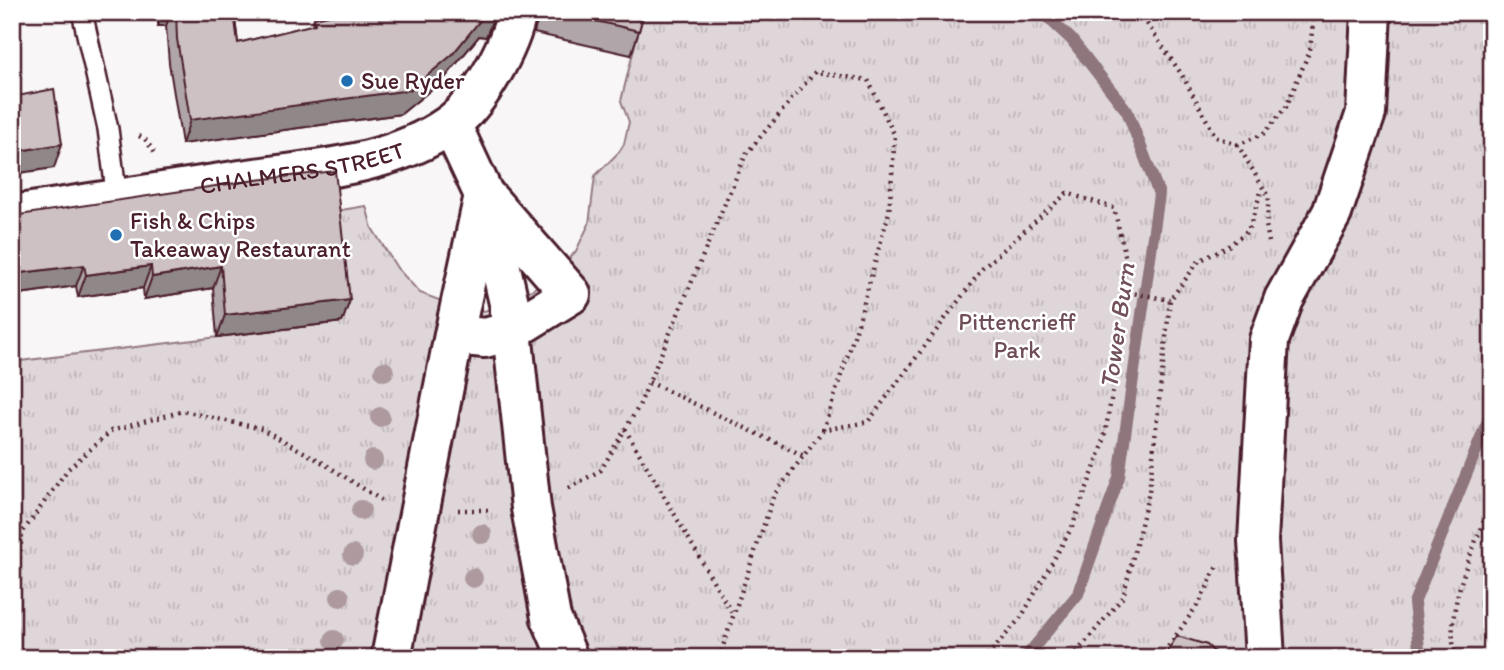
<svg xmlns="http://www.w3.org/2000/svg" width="1504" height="670" font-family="Itim,sans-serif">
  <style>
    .park { fill: url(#park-tufts); stroke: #947a82; stroke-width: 2 }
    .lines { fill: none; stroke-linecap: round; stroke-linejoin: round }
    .stream { stroke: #8f747b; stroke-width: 12 }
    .lane-casing { stroke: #4a1f2b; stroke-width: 24 }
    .street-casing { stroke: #4a1f2b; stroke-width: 44 }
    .path { stroke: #4a1f2b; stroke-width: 4.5; stroke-dasharray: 2 5; stroke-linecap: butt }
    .lane { stroke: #fff; stroke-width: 19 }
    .street { stroke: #fff; stroke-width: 38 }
    .tree { fill: #ad999e }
    .wall { fill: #b0a6a9; stroke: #4a1f2b; stroke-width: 2 }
    .shaded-wall { fill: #908789; stroke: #4a1f2b; stroke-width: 2 }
    .building { fill: #cdc1c4; stroke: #4a1f2b; stroke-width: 2 }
    .poi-dot { fill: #1f6fb2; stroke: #fff; stroke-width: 2.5 }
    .labels { text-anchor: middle; stroke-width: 5; stroke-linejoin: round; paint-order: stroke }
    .poi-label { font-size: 24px; fill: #4a1f2b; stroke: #fff; text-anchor: start }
    .street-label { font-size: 24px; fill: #4a1f2b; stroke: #fff }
    .park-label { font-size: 24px; fill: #6f4d56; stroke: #fff }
    .water-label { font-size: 26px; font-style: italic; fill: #72515a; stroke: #fff }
  </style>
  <defs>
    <pattern id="park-tufts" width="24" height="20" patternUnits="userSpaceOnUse" patternTransform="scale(1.75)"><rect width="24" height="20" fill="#ded6d9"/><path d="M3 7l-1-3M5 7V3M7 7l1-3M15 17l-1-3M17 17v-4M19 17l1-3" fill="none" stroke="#c0b7ba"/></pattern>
  </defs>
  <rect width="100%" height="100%" fill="#f8f6f7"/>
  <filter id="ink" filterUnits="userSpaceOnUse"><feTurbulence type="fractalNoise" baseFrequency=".0143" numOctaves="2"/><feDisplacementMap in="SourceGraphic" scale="14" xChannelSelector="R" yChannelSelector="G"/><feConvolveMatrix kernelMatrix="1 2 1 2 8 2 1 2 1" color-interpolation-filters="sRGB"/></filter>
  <g filter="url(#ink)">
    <!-- park -->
    <path class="park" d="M643 12H1492V658H12V362L342 322 329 212 366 206 372 228 397 268 420 293 460 308 484 311 509 303 555 276 576 251 589 224 595 176 619 152 624 144 629 122 621 101Z"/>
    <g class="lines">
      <!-- stream -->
      <g class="stream">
        <path d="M1025 658 1078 594 1119 477 1159 194 1127 111 1071 39 1042 12"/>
        <path d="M1420 658 1414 603 1492 411"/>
      </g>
      <!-- lane casing -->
      <g class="lane-casing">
        <path id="lane" d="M82 12 108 129 117 199"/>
      </g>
      <!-- street casing -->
      <g class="street-casing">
        <g id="street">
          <path d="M487 207 509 303 531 508 551 618 568 658"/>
          <path id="s1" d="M12 215C86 204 160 193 234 181 306 170 388 168 449 125 479 104 510 47 517 12"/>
          <path d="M454 335 485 338 511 331 571 294 488 199"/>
          <path d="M391 658 454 335 484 195 451 124"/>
          <path d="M1265 658 1258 541 1269 340 1284 299 1332 213 1366 113 1371 12"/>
        </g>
      </g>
      <!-- path -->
      <g class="path">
        <path d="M1139 12 1182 75 1216 137 1238 145"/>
        <path d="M139 136 145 139 154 152"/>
        <path d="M1269 242 1266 225 1269 198 1238 145 1265 133 1286 107 1310 50 1314 12"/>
        <path d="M1121 291 1170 300"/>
        <path d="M649 382 804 456"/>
        <path d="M625 429 733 615"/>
        <path d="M569 488 601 470 639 406 746 154 815 72 868 80 895 136 889 212 858 324 823 430"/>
        <path d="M458 510H491"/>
        <path d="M12 635 22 533 68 469 111 431 183 411 262 429 320 461 381 500"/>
        <path d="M719 658 774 495 823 430 868 422 983 268 1067 193 1114 208 1127 264 1121 291 1118 360 1103 445 1072 527 1022 616 986 658"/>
        <path d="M1072 658 1123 597 1149 492 1170 300 1199 261 1227 247 1248 231 1262 189"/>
        <path d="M1160 658 1201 600 1218 564"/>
        <path d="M1456 658C1442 611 1475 545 1492 501"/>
      </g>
      <!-- lane -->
      <use href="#lane" class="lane"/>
      <!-- street -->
      <use href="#street" class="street"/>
    </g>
    <!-- trees -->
    <g class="tree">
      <circle cx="384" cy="371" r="10"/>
      <circle cx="380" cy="417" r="10"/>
      <circle cx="373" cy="460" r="10"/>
      <circle cx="361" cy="510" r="10"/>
      <circle cx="482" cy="534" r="10"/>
      <circle cx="353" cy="555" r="10"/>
      <circle cx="473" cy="578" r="10"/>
      <circle cx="340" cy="597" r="10"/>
      <circle cx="334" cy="640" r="10"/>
    </g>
    <!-- wall -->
    <g class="wall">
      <path d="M158 12H234L238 43 312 25 314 18 343 12 486 37 479 36 444 79 401 114 182 144 169 63 166 26H158Z"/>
      <path d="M538 12H644L639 31 631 55 534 33 538 18Z"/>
      <path d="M256 180 350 300 342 322 217 337 213 288 144 299 143 288 78 297 76 286 12 295Z"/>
    </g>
    <!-- shaded-wall -->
    <g class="shaded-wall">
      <path d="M163 12H171L166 26H158Z"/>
      <path d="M487 12 495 13 486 37 479 36 444 79 401 114 182 144 190 120Z"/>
      <path d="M62 144 54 168 12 174V152Z"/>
      <path d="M84 265 76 286 12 295V274Z"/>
      <path d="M151 266 143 288 78 297 86 275Z"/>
      <path d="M221 266 213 288 144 299 152 277Z"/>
      <path d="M350 300 342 322 217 337 225 315Z"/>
    </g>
    <!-- building -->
    <g class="building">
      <path d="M176 12H234L238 43 315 24 314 18 343 12H487L452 55 410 90 190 120 177 39Z"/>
      <path d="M557 12H644L639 31Z"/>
      <path d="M54 89 62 144 12 152V97Z"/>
      <path d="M335 171 350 300 225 315 221 266 152 277 151 266 86 275 84 265 12 274V216L256 180Z"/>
      <path d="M1177 636 1207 645 1220 658H1163Z"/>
    </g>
  </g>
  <!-- markers -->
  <g class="poi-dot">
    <circle cx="347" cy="81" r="7"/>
    <circle cx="116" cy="235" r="7"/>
  </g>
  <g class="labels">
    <!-- poi labels -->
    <g class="poi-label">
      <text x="361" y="89">Sue Ryder</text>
      <text x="130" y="229">Fish &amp; Chips<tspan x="130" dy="28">Takeaway Restaurant</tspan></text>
    </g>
    <!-- street labels -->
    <g class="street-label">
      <text dy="8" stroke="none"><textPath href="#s1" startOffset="294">CHALMERS STREET</textPath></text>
    </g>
    <!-- park labels -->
    <g class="park-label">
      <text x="1017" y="330">Pittencrieff<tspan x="1017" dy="28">Park</tspan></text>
    </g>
    <!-- water labels -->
    <g class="water-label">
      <text transform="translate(1117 326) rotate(-82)" y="9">Tower Burn</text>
    </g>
  </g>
  <!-- margin -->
  <rect width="1504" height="670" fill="none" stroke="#fff" stroke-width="42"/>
  <rect x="21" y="21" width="1462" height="628" fill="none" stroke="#4a1f2b" stroke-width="2.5" filter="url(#ink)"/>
</svg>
